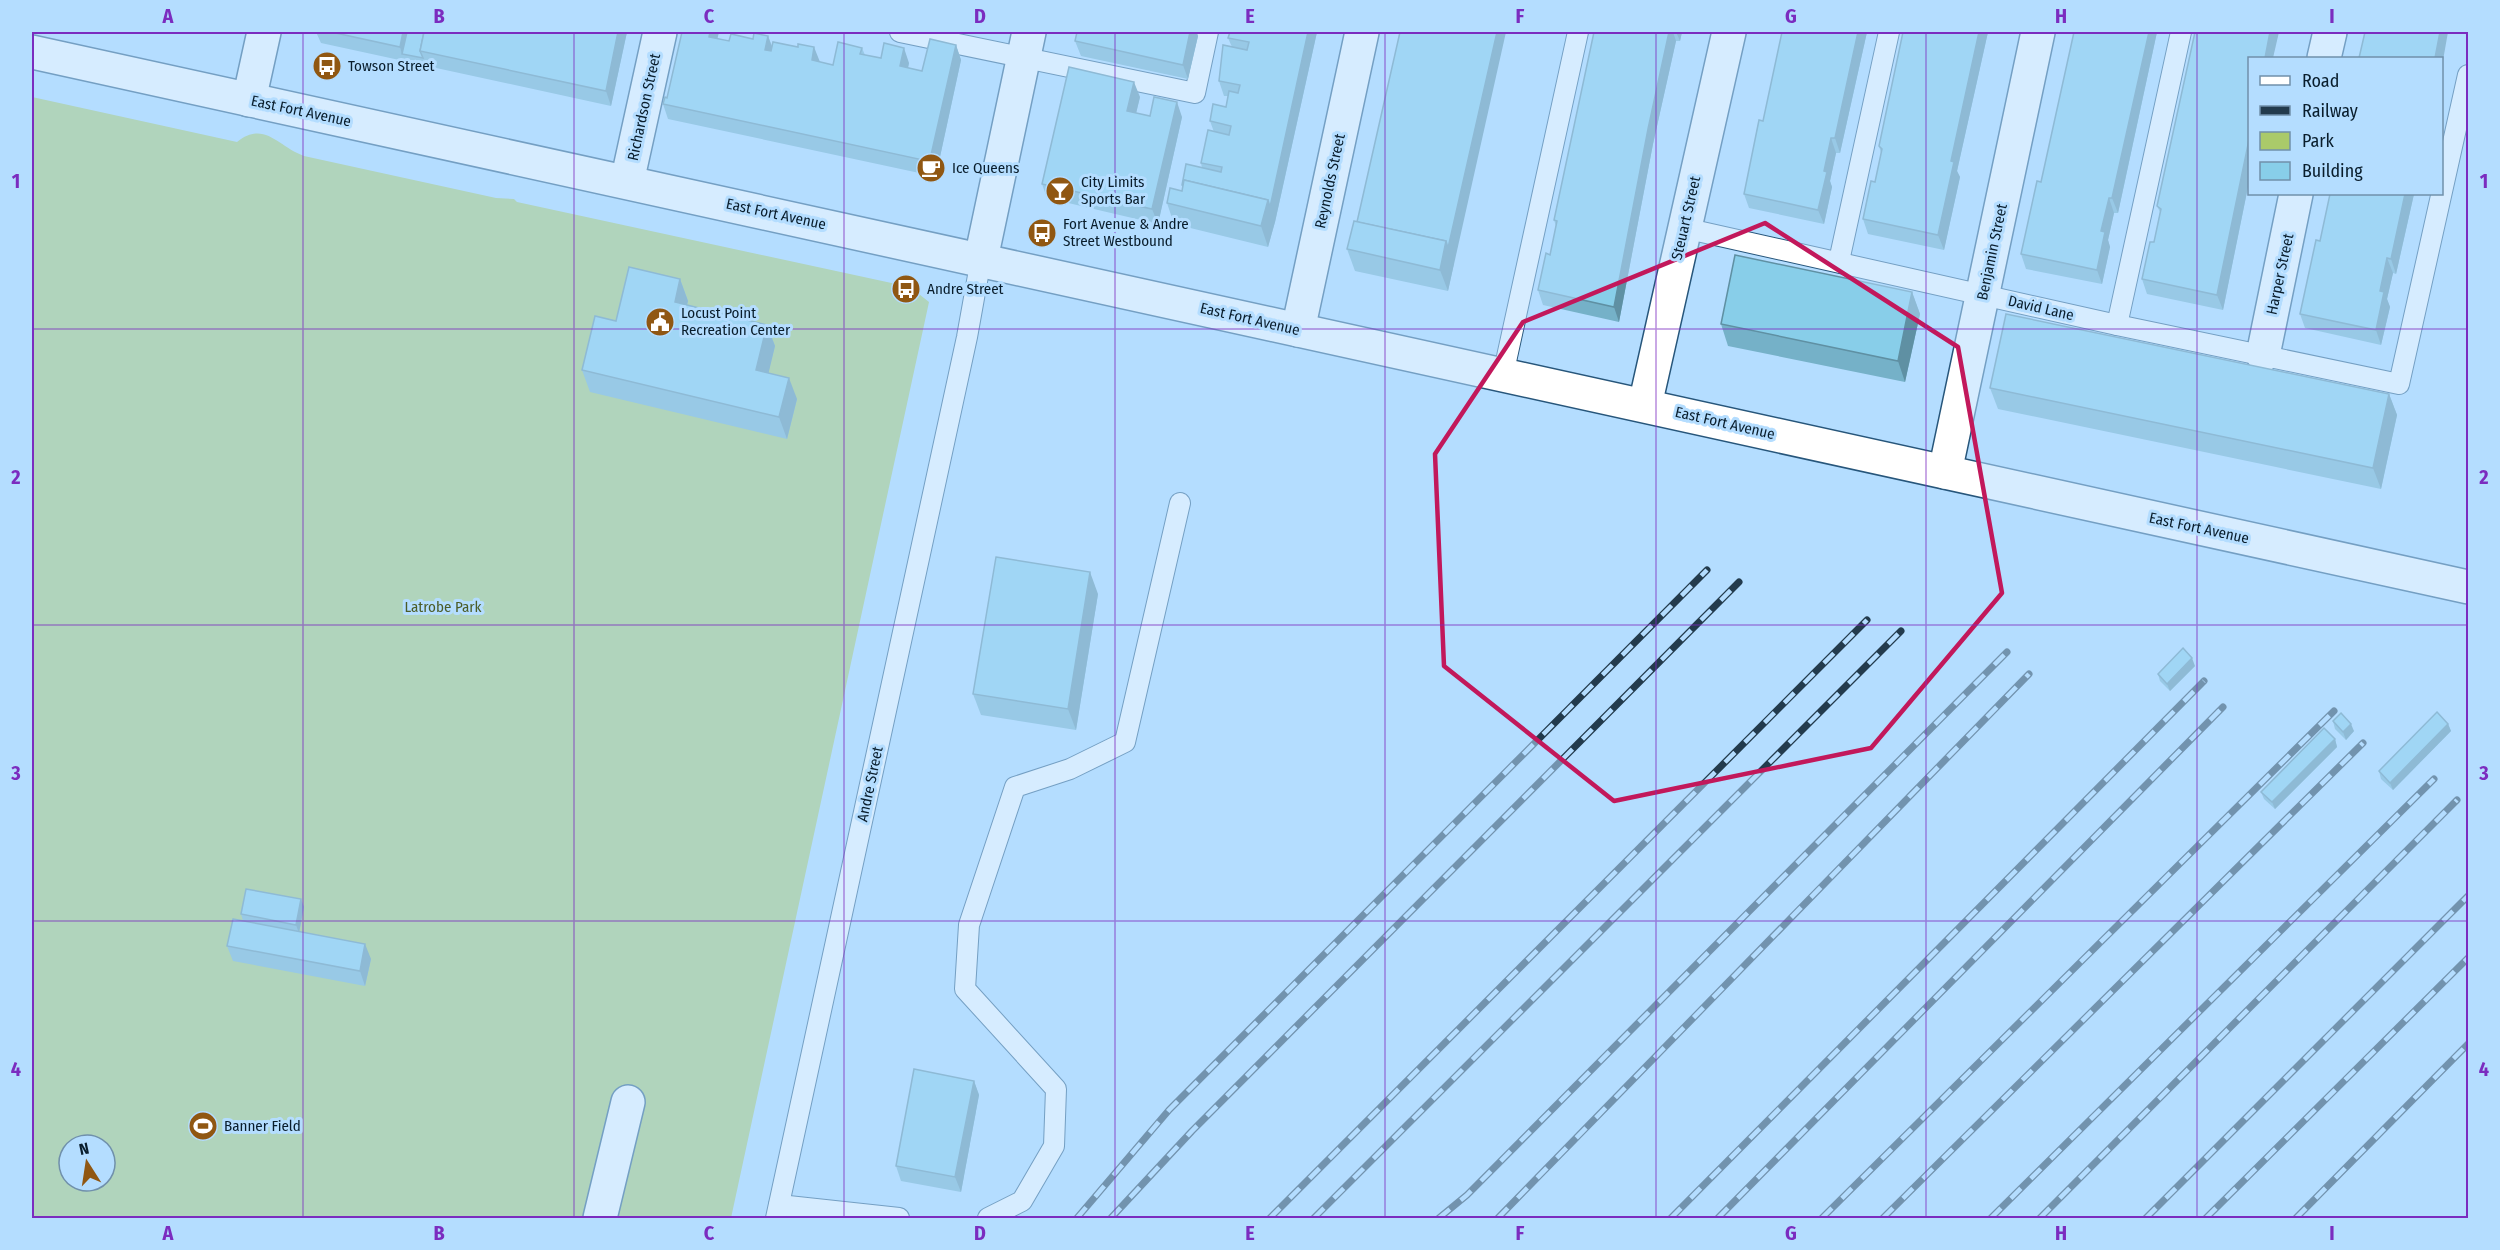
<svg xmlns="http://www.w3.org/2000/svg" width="2500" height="1250" font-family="'Fira Sans Condensed',sans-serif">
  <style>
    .green { fill: #aaca6a; fill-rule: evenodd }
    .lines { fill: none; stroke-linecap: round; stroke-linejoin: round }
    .service-casing { stroke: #27567b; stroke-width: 22 }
    .minor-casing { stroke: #27567b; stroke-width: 36 }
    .tertiary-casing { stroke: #27567b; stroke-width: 36 }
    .service { stroke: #fff; stroke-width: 20 }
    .minor { stroke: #fff; stroke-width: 33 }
    .tertiary { stroke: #fff; stroke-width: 33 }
    .rail-casing { stroke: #233b4d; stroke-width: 7 }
    .rail { stroke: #b4ddff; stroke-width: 4.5; stroke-dasharray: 14; stroke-linecap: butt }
    .wall { fill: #75b1c8 }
    .shaded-wall { fill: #5f90a3 }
    .building { fill: #88cee9; stroke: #5f90a3; stroke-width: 1.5 }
    .marked { fill: none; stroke: #c2185b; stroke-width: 4.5; stroke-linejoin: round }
    .grid { fill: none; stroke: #7b2cbf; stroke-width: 1.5; stroke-opacity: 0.55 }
    .labels { text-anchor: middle; stroke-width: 6; stroke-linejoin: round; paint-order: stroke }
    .poi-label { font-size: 15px; fill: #091d2c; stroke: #b4ddff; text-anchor: start }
    .street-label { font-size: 15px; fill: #091d2c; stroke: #b4ddff }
    .park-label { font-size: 15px; fill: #4b5c27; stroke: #b4ddff }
    .neatline { fill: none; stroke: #7b2cbf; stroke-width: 2 }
    .grid-label { font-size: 20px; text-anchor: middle; font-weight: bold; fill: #7b2cbf }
  </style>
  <rect width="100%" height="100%" fill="#b4ddff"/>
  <!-- green -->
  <path class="green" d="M32 97 237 142C265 120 278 147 304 156L496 198 514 199 517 202 910 287 929 302 731 1218H32ZM69 1145H105V1181H69Z"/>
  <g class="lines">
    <!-- service casing -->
    <g class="service-casing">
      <g id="service">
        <path d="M900 32 1195 93 1208 32"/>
        <path d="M1684 228 2117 325 2399 384 2468 75"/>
        <path d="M1839 261 1889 32"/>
        <path d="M2117 325 2181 32"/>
        <path d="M1503 375 1578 32"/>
        <path d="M779 1205 899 1218"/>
        <path d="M776 1218 967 337 981 259"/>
        <path d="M988 1218 1022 1201 1054 1146 1056 1089 965 989 969 925 1015 787 1070 769 1125 742 1180 503"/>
      </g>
    </g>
    <!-- minor casing -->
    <g class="minor-casing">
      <g id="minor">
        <path d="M2324 58 2330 32"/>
        <path d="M249 100 264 32"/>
        <path d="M627 182 660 32"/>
        <path d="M981 259 1029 32"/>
        <path d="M1298 330 1362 32"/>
        <path d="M2263 355 2296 194"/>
        <path d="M1645 405 1729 32"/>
        <path d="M1945 472 2038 32"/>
        <path d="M600 1218 628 1102"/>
      </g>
    </g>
    <!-- tertiary casing -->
    <g class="tertiary-casing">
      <path id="tertiary" d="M32 52 2468 587"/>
    </g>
    <!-- service -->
    <use href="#service" class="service"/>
    <!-- minor -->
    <use href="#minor" class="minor"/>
    <!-- tertiary -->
    <use href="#tertiary" class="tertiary"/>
    <!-- rail casing -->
    <g class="rail-casing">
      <g id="rail">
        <path d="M1077 1218 1169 1110 1707 570"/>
        <path d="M1111 1218 1192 1131 1739 582"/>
        <path d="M1270 1218 1867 620"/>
        <path d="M1314 1218 1901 631"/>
        <path d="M1439 1218 1467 1195 2007 652"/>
        <path d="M1498 1218 2029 674"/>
        <path d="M1671 1218 2204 681"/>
        <path d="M1718 1218 2223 707"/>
        <path d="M1822 1218 2334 711"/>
        <path d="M1883 1218 2363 743"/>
        <path d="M1991 1218 2434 779"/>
        <path d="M2040 1218 2457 800"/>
        <path d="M2146 1218 2468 896"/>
        <path d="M2206 1218 2468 958"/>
        <path d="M2296 1218 2468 1044"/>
      </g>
    </g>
    <!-- rail -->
    <use href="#rail" class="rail"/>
  </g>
  <!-- wall -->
  <g class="wall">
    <path d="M316 32H627L611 106 321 43Z"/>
    <path d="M682 32H719L717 39 729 41 753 39 768 36 772 46 820 62 833 65 862 48 865 55 909 63 908 68 922 71 956 45 961 60 938 166 940 171 938 177 668 119 663 104 667 98Z"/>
    <path d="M1077 32H1196L1198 36 1188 79 1081 56 1075 41Z"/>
    <path d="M1217 32H1317L1275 222 1268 247 1174 224 1167 203 1182 191V185L1202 168 1201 163 1214 132 1210 121 1226 107 1228 96H1224L1219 81 1232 47 1228 38 1229 34Z"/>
    <path d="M1594 32H1682L1680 41H1676L1653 144 1619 322 1543 305 1538 290 1550 255 1556 226 1554 220Z"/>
    <path d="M1782 32H1867L1840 153H1836L1830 181 1832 187 1824 224 1749 208 1744 194 1763 121Z"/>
    <path d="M1903 32H1988L1957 171 1960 177 1944 250 1868 234 1863 219 1875 182 1881 153 1879 146Z"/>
    <path d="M2074 32H2157L2118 213H2114L2108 240 2110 247 2102 284 2026 269 2021 254 2041 182Z"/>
    <path d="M2250 58V177L2223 310 2147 294 2142 279 2154 242 2160 212 2157 206Z"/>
    <path d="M1140 97 1136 113 1150 116 1182 117 1158 224 1047 198 1042 184Z"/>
    <path d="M2414 194 2396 274 2393 273 2387 299 2390 307 2381 345 2305 328 2300 314Z"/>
    <path d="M1357 222 1454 263 1448 291 1355 271 1347 249Z"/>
    <path d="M680 279 688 301 687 305 767 325 775 346 768 373 797 399 787 439 590 392 582 370 616 321Z"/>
    <path d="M1912 292 1920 314 1905 382 1728 346 1721 324Z"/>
    <path d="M1990 388 2389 394 2397 415 2381 489 1998 409Z"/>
    <path d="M1098 594 1076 730 981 715 973 694Z"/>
    <path d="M2195 666 2170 691 2160 681 2158 674Z"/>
    <path d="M2333 721 2354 731 2346 740 2335 729Z"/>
    <path d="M2448 724 2451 731 2393 790 2381 779 2379 771Z"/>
    <path d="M2335 739 2337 747 2275 809 2264 799 2261 792Z"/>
    <path d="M301 899 304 907 299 932 371 959 365 986 233 961 227 946 243 921 241 914Z"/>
    <path d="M974 1081 979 1095 961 1192 901 1181 896 1166Z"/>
  </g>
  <!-- shaded-wall -->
  <g class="shaded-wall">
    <path d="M403 32H412L402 54 400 47Z"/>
    <path d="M618 32H627L611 106 606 91Z"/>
    <path d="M710 32H719L714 52 709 37Z"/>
    <path d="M1190 32H1196L1198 36 1188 79 1183 65Z"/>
    <path d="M1308 32H1317L1275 222 1268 247 1261 226Z"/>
    <path d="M1497 32H1506L1448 291 1440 270 1446 241Z"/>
    <path d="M1669 32H1673L1676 41 1653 144 1619 322 1614 307 1648 129Z"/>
    <path d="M1676 32H1682L1680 41Z"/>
    <path d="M1858 32H1867L1840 153 1835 138Z"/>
    <path d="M1979 32H1988L1957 171 1960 177 1944 250 1938 235 1951 161Z"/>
    <path d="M2149 32H2157L2118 213 2112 198Z"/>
    <path d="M2270 32H2279L2273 58H2265Z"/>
    <path d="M2440 32H2448L2442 66V58H2435Z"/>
    <path d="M768 36 773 50 770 64 765 50Z"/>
    <path d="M956 45 961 60 938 166 940 171 938 177 932 162 931 155Z"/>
    <path d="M814 47 820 62 812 60Z"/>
    <path d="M904 48 909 63 905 81 900 66Z"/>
    <path d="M1134 82 1140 97 1133 126 1127 111Z"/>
    <path d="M1177 102 1182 117 1158 224 1152 209Z"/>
    <path d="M2250 135V177L2223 310 2217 295Z"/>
    <path d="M1831 138 1836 153 1830 181 1832 187 1824 224 1818 210 1824 171Z"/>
    <path d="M2405 194H2414L2396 274 2391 259Z"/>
    <path d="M2109 198 2114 213 2108 240 2110 247 2102 284 2097 270 2101 231Z"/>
    <path d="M2387 258 2393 273 2387 299 2390 307 2381 345 2376 330 2380 291Z"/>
    <path d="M680 279 688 301 682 324 675 302Z"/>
    <path d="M1912 292 1920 314 1905 382 1898 361Z"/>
    <path d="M767 325 775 346 764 392 756 370Z"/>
    <path d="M789 378 797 399 787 439 779 417Z"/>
    <path d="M2389 394 2397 415 2381 489 2373 468Z"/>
    <path d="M1090 572 1098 594 1076 730 1068 709Z"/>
    <path d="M2192 658 2195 666 2170 691 2167 684Z"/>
    <path d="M2351 724 2354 731 2346 740 2343 732Z"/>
    <path d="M2448 724 2451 731 2393 790 2390 783Z"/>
    <path d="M2335 739 2337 747 2275 809 2272 802Z"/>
    <path d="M301 899 304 907 299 933 296 925Z"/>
    <path d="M365 944 371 959 365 986 360 971Z"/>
    <path d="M974 1081 979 1095 961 1192 955 1177Z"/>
  </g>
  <!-- building -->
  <g class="building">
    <path d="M331 32H403L400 47Z"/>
    <path d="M407 32H424L420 51 423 58 402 54Z"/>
    <path d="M424 32H618L606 91 420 51Z"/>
    <path d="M682 32H710L709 37 729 41 731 34 753 39 754 33 768 36 765 50 771 51 773 42 798 47V44L814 47 812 60 833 65 838 42 862 48 860 54 881 58 884 43 904 48 900 66 922 71 930 39 956 45 931 155 934 156 932 162 663 104 665 97 667 98Z"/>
    <path d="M1077 32H1190L1183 65 1075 41Z"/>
    <path d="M1230 32H1308L1270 207 1268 200 1184 180 1183 186 1182 185 1186 164 1221 172 1222 167 1201 163 1208 130 1229 135 1231 126 1210 121 1213 104 1226 107 1229 91 1238 93 1240 85 1219 81 1223 45 1247 50 1249 42 1228 38Z"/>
    <path d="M1400 32H1497L1448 248 1446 241 1357 222Z"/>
    <path d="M1594 32H1669L1648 129 1614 307 1538 290 1546 253 1550 255 1557 221 1554 220Z"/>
    <path d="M1782 32H1858L1835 138H1831L1824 171 1827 172 1818 210 1744 194 1759 120 1763 121Z"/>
    <path d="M1903 32H1979L1951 161 1954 162 1938 235 1863 219 1871 181 1875 182 1882 149 1879 146Z"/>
    <path d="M2074 32H2149L2112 198H2109L2101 231 2105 232 2097 270 2021 254 2037 181 2041 182Z"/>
    <path d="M2195 32H2270L2265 58H2250V135L2217 295 2142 279 2150 242H2154L2161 209 2157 206Z"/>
    <path d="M2365 32H2440L2435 58H2359Z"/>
    <path d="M1069 67 1134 82 1127 111 1150 116 1154 97 1177 102 1152 209 1042 184Z"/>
    <path d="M1184 180 1268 200 1261 226 1167 203 1170 188 1182 191Z"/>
    <path d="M2330 194H2405L2391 259 2387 258 2380 291 2384 292 2376 330 2300 314 2316 240 2320 241Z"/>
    <path d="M1354 221 1446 241 1440 270 1347 249Z"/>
    <path d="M1735 255 1912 292 1898 361 1721 324Z"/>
    <path d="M629 267 680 279 675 302 767 325 756 370 789 378 779 417 582 370 595 316 616 321Z"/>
    <path d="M2006 314 2389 394 2373 468 1990 388Z"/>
    <path d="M996 557 1090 572 1068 709 973 694Z"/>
    <path d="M2183 648 2192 658 2167 684 2158 674Z"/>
    <path d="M2437 712 2448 724 2390 783 2379 771Z"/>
    <path d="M2341 713 2351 724 2343 732 2333 721Z"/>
    <path d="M2324 728 2335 739 2272 802 2261 792Z"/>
    <path d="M246 889 301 899 296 925 241 914Z"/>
    <path d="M233 919 365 944 360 971 227 946Z"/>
    <path d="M914 1069 974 1081 955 1177 896 1166Z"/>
  </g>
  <!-- marked area -->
  <path d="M0 0H2500V1250H0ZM1765 223 1958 347 2002 593 1871 748 1614 801 1444 666 1435 454 1523 322Z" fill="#b4ddff" fill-opacity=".55" fill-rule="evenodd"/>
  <path class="marked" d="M1765 223 1958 347 2002 593 1871 748 1614 801 1444 666 1435 454 1523 322Z"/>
  <!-- grid -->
  <path class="grid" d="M303 32V1218M574 32V1218M844 32V1218M1115 32V1218M1385 32V1218M1656 32V1218M1926 32V1218M2197 32V1218M32 329H2468M32 625H2468M32 921H2468"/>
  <!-- icons -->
  <defs>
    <g id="bus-disc" transform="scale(1.5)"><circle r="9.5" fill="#905712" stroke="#b4ddff"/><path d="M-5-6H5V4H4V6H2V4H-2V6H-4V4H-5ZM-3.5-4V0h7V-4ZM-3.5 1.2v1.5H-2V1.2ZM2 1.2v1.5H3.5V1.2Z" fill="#fff"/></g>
    <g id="cafe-disc" transform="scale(1.5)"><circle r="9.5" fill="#905712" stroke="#b4ddff"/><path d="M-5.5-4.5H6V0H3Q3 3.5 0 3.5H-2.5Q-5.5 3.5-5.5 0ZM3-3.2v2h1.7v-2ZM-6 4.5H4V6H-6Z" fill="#fff"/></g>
    <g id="bar-disc" transform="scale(1.5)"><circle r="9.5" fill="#905712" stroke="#b4ddff"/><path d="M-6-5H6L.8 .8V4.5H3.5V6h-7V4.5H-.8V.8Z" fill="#fff"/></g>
    <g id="civic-disc" transform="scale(1.5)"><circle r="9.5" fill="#905712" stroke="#b4ddff"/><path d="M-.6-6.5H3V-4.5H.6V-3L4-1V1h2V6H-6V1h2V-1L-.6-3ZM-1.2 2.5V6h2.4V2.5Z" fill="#fff"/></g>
    <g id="stadium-disc" transform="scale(1.5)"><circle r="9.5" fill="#905712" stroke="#b4ddff"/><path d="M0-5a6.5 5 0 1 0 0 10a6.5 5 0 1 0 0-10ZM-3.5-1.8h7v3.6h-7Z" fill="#fff"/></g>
  </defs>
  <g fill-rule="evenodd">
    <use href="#bus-disc" x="327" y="66"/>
    <use href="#cafe-disc" x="931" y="168"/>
    <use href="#bar-disc" x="1060" y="191"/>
    <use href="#bus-disc" x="1042" y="233"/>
    <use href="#bus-disc" x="906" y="289"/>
    <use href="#civic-disc" x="660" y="322"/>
    <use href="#stadium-disc" x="203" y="1126"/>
  </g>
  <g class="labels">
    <!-- poi labels -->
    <g class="poi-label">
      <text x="348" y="71">Towson Street</text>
      <text x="952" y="173">Ice Queens</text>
      <text x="1081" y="187">City Limits<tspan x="1081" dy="17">Sports Bar</tspan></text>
      <text x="1063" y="229">Fort Avenue &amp; Andre<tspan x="1063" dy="17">Street Westbound</tspan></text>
      <text x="927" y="294">Andre Street</text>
      <text x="681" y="318">Locust Point<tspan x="681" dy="17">Recreation Center</tspan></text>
      <text x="224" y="1131">Banner Field</text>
    </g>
    <!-- street labels -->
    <g class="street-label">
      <text transform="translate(644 107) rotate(-78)" y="5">Richardson Street</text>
      <text transform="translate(301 111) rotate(12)" y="5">East Fort Avenue</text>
      <text transform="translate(1330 181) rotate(-78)" y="5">Reynolds Street</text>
      <text transform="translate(776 214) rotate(12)" y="5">East Fort Avenue</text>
      <text transform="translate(1686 218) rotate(-77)" y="5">Steuart Street</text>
      <text transform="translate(1992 252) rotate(-78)" y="5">Benjamin Street</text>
      <text transform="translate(2280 274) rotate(-78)" y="5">Harper Street</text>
      <text transform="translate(2041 308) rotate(13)" y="5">David Lane</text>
      <text transform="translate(1250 319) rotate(13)" y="5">East Fort Avenue</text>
      <text transform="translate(1725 423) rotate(13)" y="5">East Fort Avenue</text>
      <text transform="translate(2199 528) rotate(12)" y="5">East Fort Avenue</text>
      <text transform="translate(870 784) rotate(-78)" y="5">Andre Street</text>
    </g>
    <!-- park labels -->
    <g class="park-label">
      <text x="443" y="612">Latrobe Park</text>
    </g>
  </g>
  <!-- border -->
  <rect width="2500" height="1250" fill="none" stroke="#b4ddff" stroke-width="66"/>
  <!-- legend -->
  <rect x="2248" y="57" width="195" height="138" fill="#b4ddff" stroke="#7090ab" stroke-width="1.5"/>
  <rect x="2260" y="76" width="30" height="9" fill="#ffffff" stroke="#7090ab" stroke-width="1.5"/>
  <text x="2302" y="87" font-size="18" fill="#091d2c">Road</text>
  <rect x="2260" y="106" width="30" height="9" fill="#233b4d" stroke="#7090ab" stroke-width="1.5"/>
  <text x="2302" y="117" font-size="18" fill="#091d2c">Railway</text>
  <rect x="2260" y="132" width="30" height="18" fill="#aaca6a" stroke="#7090ab" stroke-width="1.5"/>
  <text x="2302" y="147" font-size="18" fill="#091d2c">Park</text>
  <rect x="2260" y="162" width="30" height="18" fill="#88cee9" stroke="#7090ab" stroke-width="1.5"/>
  <text x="2302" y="177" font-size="18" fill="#091d2c">Building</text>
  <!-- north arrow -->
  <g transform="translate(87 1163) rotate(348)"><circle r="28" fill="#b4ddff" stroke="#7090ab" stroke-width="1.5"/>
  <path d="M0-4.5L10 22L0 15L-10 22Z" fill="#905712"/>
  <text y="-9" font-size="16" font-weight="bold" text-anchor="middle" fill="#091d2c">N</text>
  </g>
  <rect x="33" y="33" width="2434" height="1184" class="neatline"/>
  <g class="grid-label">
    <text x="168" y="23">A</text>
    <text x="439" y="23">B</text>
    <text x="709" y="23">C</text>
    <text x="980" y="23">D</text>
    <text x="1250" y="23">E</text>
    <text x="1520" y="23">F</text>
    <text x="1791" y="23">G</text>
    <text x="2061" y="23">H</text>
    <text x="2332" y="23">I</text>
    <text x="16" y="188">1</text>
    <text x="2484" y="188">1</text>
    <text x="16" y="484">2</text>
    <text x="2484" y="484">2</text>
    <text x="16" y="780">3</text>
    <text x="2484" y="780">3</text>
    <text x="16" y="1076">4</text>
    <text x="2484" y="1076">4</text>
    <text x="168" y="1240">A</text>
    <text x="439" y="1240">B</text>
    <text x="709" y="1240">C</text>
    <text x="980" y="1240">D</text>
    <text x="1250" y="1240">E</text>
    <text x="1520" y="1240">F</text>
    <text x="1791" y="1240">G</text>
    <text x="2061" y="1240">H</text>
    <text x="2332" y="1240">I</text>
  </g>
</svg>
